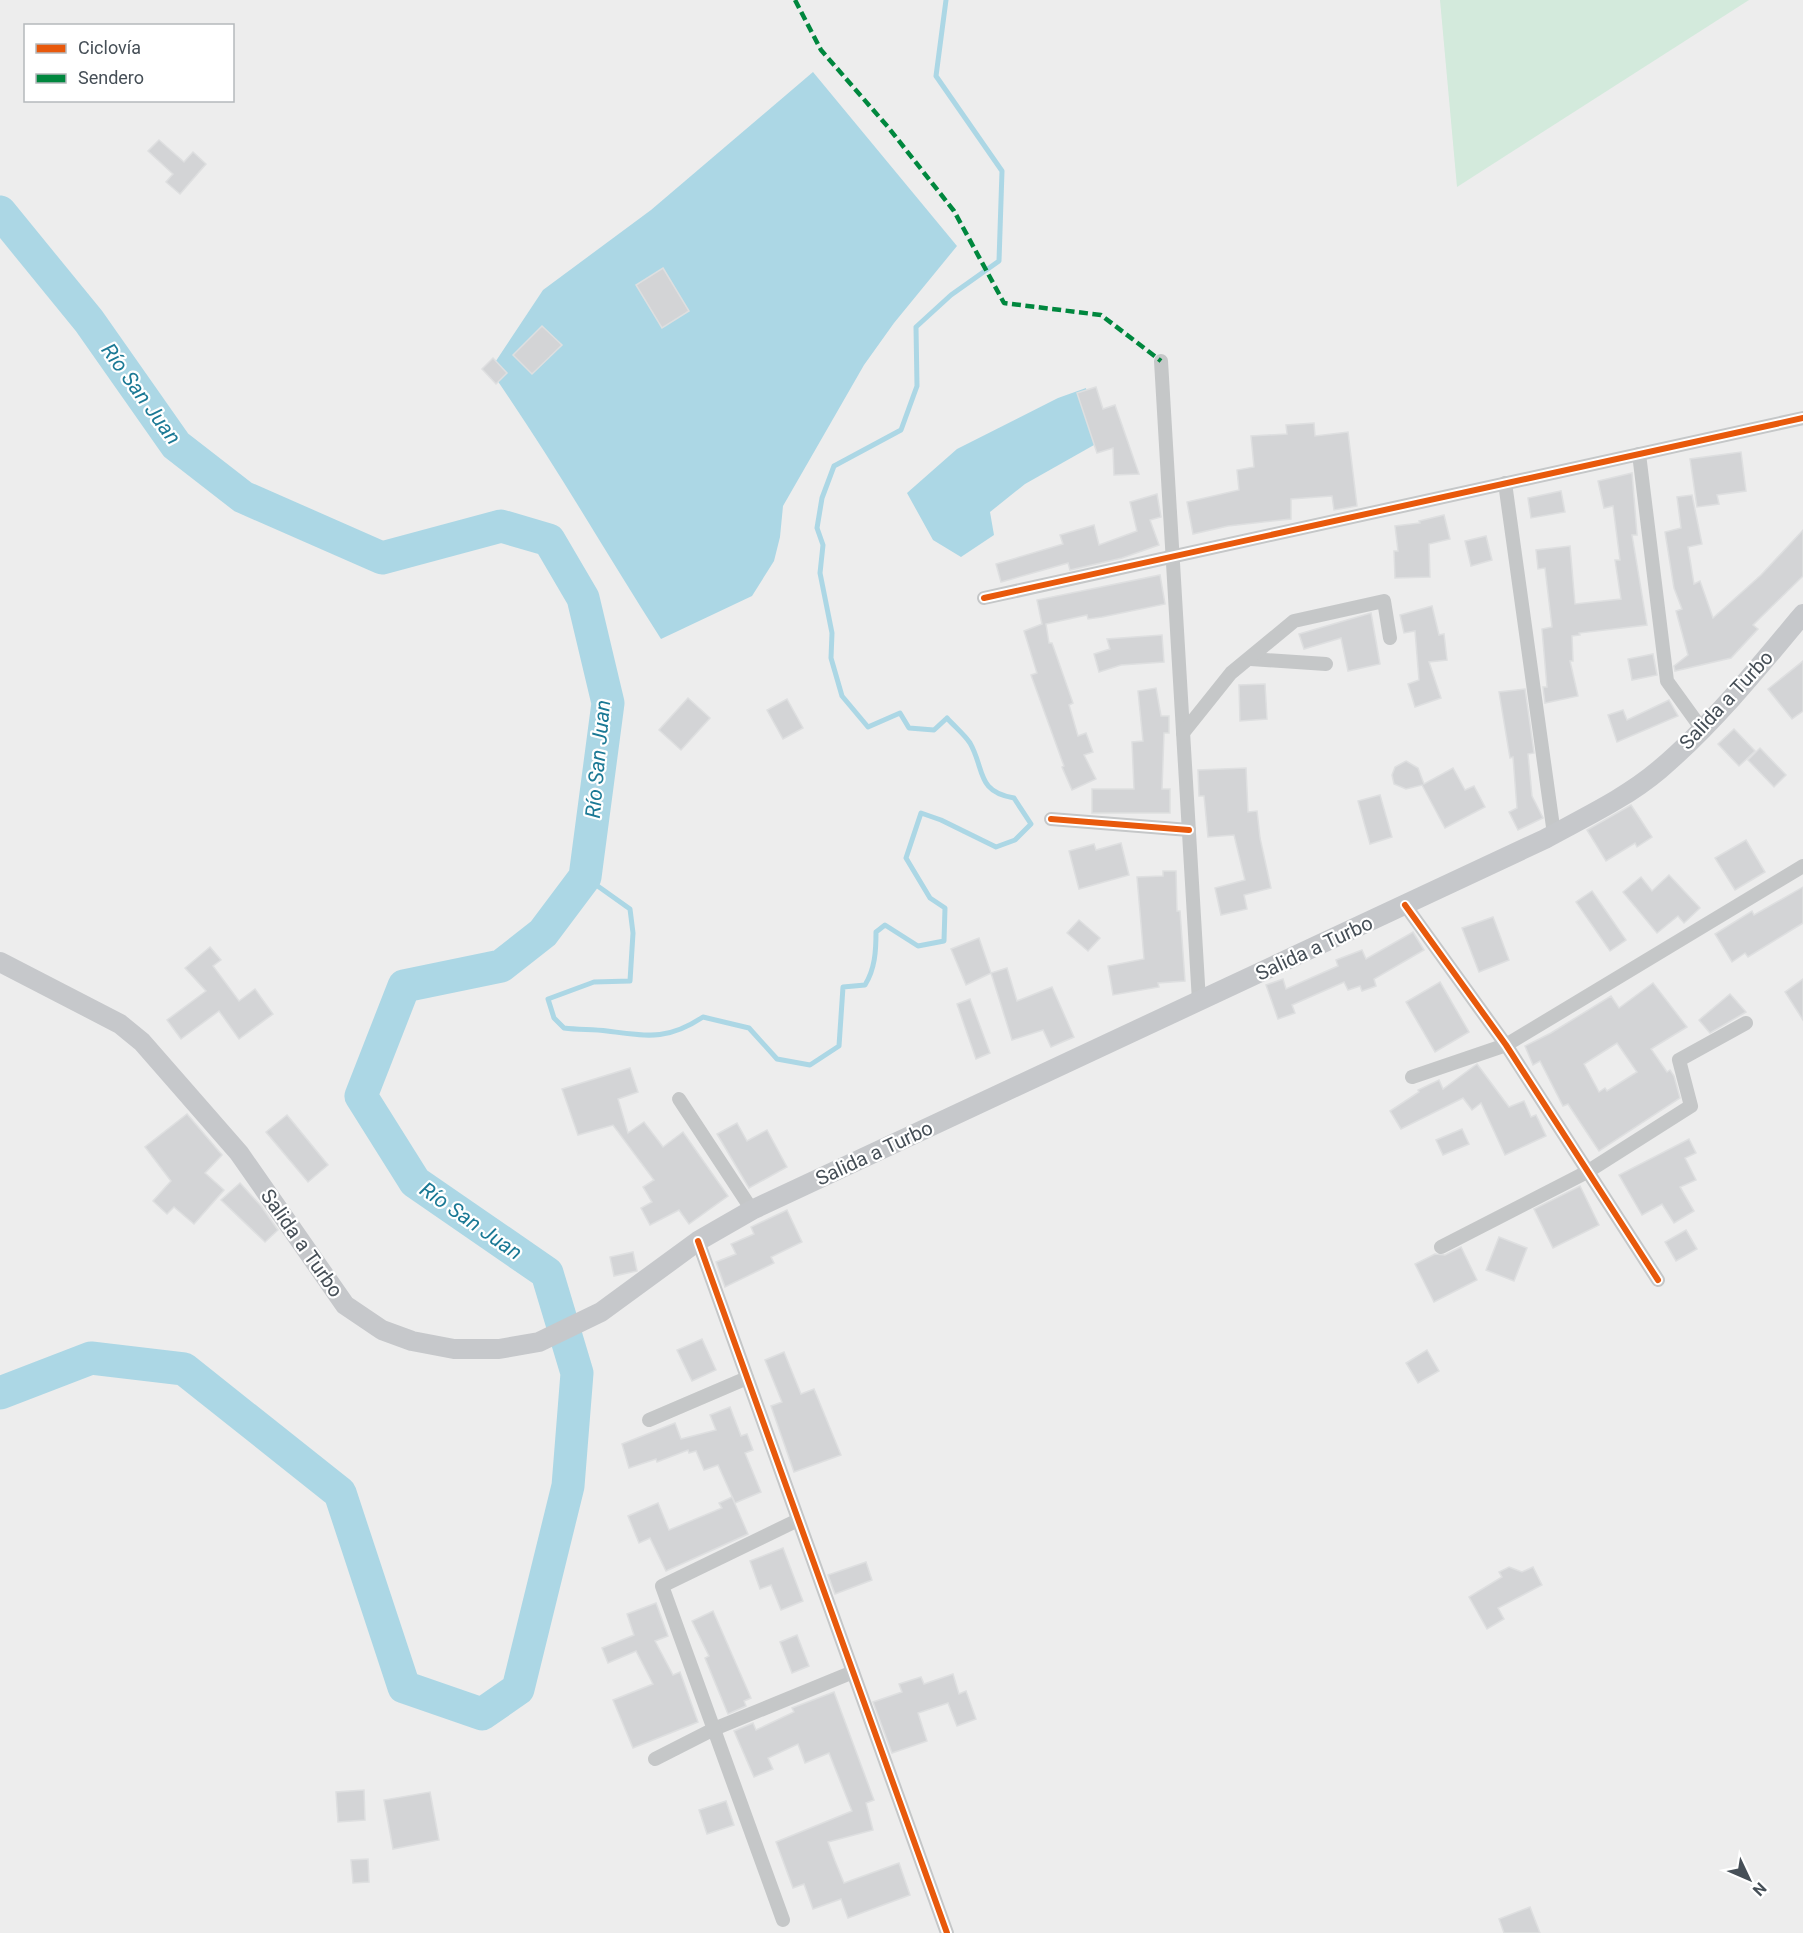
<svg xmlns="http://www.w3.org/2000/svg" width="1803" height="1933" font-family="Roboto,sans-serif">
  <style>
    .green { fill: #d3eadc }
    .water { fill: #acd7e5 }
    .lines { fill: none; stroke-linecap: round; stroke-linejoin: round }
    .stream { stroke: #acd7e5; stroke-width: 5 }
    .river { stroke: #acd7e5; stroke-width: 33 }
    .building { fill: #d3d4d6; stroke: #dedfe0; stroke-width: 1.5; fill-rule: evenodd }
    .street { stroke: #c5c7c8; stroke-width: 14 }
    .secondary { stroke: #c6c8cb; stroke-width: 20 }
    .quiet { stroke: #00873e; stroke-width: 4.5; stroke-dasharray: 9 4.5; stroke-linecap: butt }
    .cycleway-casing { stroke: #fff; stroke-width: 10 }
    .cycleway { stroke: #e8590c; stroke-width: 6 }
    .labels { text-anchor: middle; stroke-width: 4.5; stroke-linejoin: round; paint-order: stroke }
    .street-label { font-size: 20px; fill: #464f57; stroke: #fff }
    .water-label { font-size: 21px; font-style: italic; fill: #1b7995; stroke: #fff }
  </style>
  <rect width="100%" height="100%" fill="#ededed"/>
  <!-- green -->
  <path class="green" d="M1440 0H1749L1457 187Z"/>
  <!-- water -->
  <g class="water">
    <path d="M813 72 957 246 894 323 864 365 783 506 780 537 774 561 752 596 661 639C604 550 551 457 490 370L543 290 651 210Z"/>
    <path d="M1086 388 1094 445 1025 484 990 512 994 535 961 557 933 540 907 493 957 449 1058 398Z"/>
  </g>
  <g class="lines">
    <!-- stream -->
    <path class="stream" d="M585 877 630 909 633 933 630 981 594 982 548 999 554 1018 564 1028C579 1030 593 1029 607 1031 647 1036 667 1041 703 1017L749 1028 777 1059 810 1065 839 1046 843 987 865 985C875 969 876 951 876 932L885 925 918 946 944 941 945 908 930 898 906 858 921 813 941 820 996 847 1015 840 1031 824 1014 798C976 792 985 769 970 743 964 734 954 726 947 718L934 730 909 728 900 713 868 727 842 696 831 658 832 633 820 573 823 545 817 528 822 498 834 466 901 430 917 386 916 327 951 295 999 261 1002 171 936 76 946 0"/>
    <!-- river -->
    <path class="river" d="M0 212 89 321 176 445 243 497 382 558 501 526 549 540 583 598 608 703 585 877 543 933 501 966 404 986 361 1096 415 1182 547 1273 577 1373 568 1486 518 1689 482 1714 404 1687 340 1493 184 1369 91 1358 0 1393"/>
  </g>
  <!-- building -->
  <g class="building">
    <path d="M159 140 184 162 193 152 206 164 180 194 166 182 173 174 148 151Z"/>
    <path d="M663 268 689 311 662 328 636 285Z"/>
    <path d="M542 326 562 345 532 374 513 355Z"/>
    <path d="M493 358 507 373 496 384 482 369Z"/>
    <path d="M1096 387 1103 409 1115 405 1139 474 1114 475 1113 448 1097 453 1077 393Z"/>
    <path d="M1314 423 1315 436 1348 432 1357 506 1334 510 1332 496 1291 499V519L1228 526 1193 534 1187 502 1239 490 1237 470 1254 467 1251 436 1287 434 1286 425Z"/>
    <path d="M1741 452 1746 491 1717 495 1719 504 1697 507 1690 459Z"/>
    <path d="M1632 473 1637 535H1632L1647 625 1579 633 1580 635 1572 636 1573 661H1570L1578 696 1545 703 1543 687H1547L1542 629 1552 627 1545 568 1538 569 1536 550 1570 546 1575 604 1621 599 1615 560H1620L1613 506 1604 508 1598 481Z"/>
    <path d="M1561 491 1565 512 1531 518 1528 498Z"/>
    <path d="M1157 494 1161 517 1150 520 1159 545 1122 558 1070 570 1068 563 1001 582 996 564 1063 544 1060 535 1094 525 1099 545 1137 531 1130 502Z"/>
    <path d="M1692 495 1702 544 1688 547 1694 584 1700 581 1713 618 1761 575 1803 530V576L1753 625 1758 629 1731 658 1675 671 1674 666 1688 655 1676 611 1682 609 1674 588 1665 532 1681 528 1677 497Z"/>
    <path d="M1444 515 1450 539 1429 544 1430 577 1395 578 1394 551H1398L1395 526 1420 523 1419 521Z"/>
    <path d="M1486 536 1492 560 1471 566 1465 541Z"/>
    <path d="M1160 575 1165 604 1102 617 1088 619 1087 615 1046 624 1049 643H1052L1073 703 1069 705 1078 736 1086 733 1093 752 1084 755 1096 779 1072 790 1062 767 1064 766 1031 675 1037 673 1024 631 1042 624 1037 600Z"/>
    <path d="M1432 606 1439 635 1444 634 1447 660 1429 662 1441 698 1415 707 1408 684 1419 680 1415 631 1404 633 1400 615Z"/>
    <path d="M1371 613 1380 664 1348 671 1341 638 1304 649 1299 634Z"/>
    <path d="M1162 635 1164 662 1121 665 1099 672 1094 654 1110 649 1107 639Z"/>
    <path d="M1653 654 1657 675 1632 680 1628 659Z"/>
    <path d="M1803 661V711L1792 719 1768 689Z"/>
    <path d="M1265 684 1267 719 1240 721 1239 685Z"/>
    <path d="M1156 688 1161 716H1169V733H1164L1162 789H1170V813H1092V789H1134L1132 742 1143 741 1138 691Z"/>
    <path d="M1525 689 1534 753 1528 754 1532 796 1543 818 1518 830 1509 812 1517 808 1513 757 1510 758 1499 692Z"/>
    <path d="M688 698 710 718 681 750 659 730Z"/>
    <path d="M787 699 803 728 783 739 767 710Z"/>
    <path d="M1669 700 1678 716 1617 742 1608 715 1623 710 1627 720Z"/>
    <path d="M1734 729 1755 751 1739 766 1718 744Z"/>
    <path d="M1760 748 1786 775 1774 787 1748 760Z"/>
    <path d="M1406 761 1418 768 1424 784 1453 768 1465 790 1474 786 1485 807 1445 828 1422 785 1406 789 1394 784 1392 775 1395 767Z"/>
    <path d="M1246 768 1248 812 1257 811 1260 838 1271 888 1244 895 1247 909 1221 915 1215 888 1245 880 1234 835 1208 837 1204 796H1199L1198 770Z"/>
    <path d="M1380 795 1392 837 1370 844 1358 801Z"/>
    <path d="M1631 805 1652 837 1637 847 1635 843 1606 861 1587 830Z"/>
    <path d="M1746 840 1765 872 1735 890 1715 858Z"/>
    <path d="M1121 843 1129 875 1079 889 1069 851 1094 844 1096 850Z"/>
    <path d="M1163 871H1176L1177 911H1180L1185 981 1158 983 1159 987 1113 995 1108 966 1144 959 1137 877 1163 876Z"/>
    <path d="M1669 875 1700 908 1684 923 1678 916 1657 933 1623 892 1641 877 1652 891Z"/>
    <path d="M1803 887V923L1748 957 1745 953 1732 962 1715 934 1752 911 1754 915Z"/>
    <path d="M1592 891 1626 940 1610 951 1576 902Z"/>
    <path d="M1493 917 1509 960 1479 972 1462 928Z"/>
    <path d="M1079 920 1100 938 1088 951 1067 933Z"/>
    <path d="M1413 932 1424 950 1374 979 1376 986 1362 991 1360 986 1348 990 1344 982 1292 1005 1295 1013 1278 1019 1266 985 1283 979 1286 989 1338 966 1336 960 1362 950 1366 959Z"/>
    <path d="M979 938 991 973 966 985 951 949Z"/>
    <path d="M210 947 221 960 213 966 239 1001 255 989 273 1014 239 1039 219 1011 181 1039 167 1020 206 991 185 968Z"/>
    <path d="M1007 968 1017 1001 1052 987 1074 1037 1051 1047 1043 1030 1012 1040 991 973Z"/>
    <path d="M1803 979V1020L1785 992Z"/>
    <path d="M1440 982 1469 1032 1435 1052 1406 1002Z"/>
    <path d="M1653 983 1687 1027 1651 1049 1667 1072 1670 1070 1674 1076 1680 1098 1599 1151 1568 1104 1563 1106 1540 1061 1533 1065 1525 1046 1551 1033 1611 996 1619 1008ZM1617 1043 1637 1072 1607 1091 1605 1088 1599 1092 1584 1064Z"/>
    <path d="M1730 994 1746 1012 1710 1033 1699 1020Z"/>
    <path d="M970 999 990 1053 976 1059 957 1004Z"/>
    <path d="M1477 1064 1509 1107 1524 1101 1531 1117 1536 1115 1546 1136 1505 1155 1481 1103 1472 1110 1463 1098 1401 1129 1390 1111 1419 1092 1418 1090 1439 1080 1443 1089Z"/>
    <path d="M630 1068 638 1092 618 1099 628 1133 644 1122 663 1147 683 1132 728 1196 689 1224 679 1210 650 1225 641 1208 652 1202 643 1187 654 1180 613 1125 578 1135 562 1089Z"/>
    <path d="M187 1114 222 1155 205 1173 224 1190 194 1224 174 1207 167 1214 153 1201 171 1181 145 1147Z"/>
    <path d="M287 1115 328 1165 308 1182 266 1132Z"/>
    <path d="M737 1123 747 1141 767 1130 787 1167 749 1188 717 1134Z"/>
    <path d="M1462 1129 1469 1144 1443 1155 1436 1140Z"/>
    <path d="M1689 1139 1696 1153 1685 1158 1696 1180 1680 1187 1694 1211 1674 1223 1662 1204 1642 1215 1619 1175Z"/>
    <path d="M240 1183 261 1206 278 1230 265 1242 221 1200Z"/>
    <path d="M1580 1186 1599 1225 1553 1248 1534 1209Z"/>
    <path d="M787 1210 802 1242 771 1257 774 1263 725 1287 716 1262 736 1254 731 1244 754 1234 751 1227Z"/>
    <path d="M1686 1230 1697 1249 1676 1261 1665 1242Z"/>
    <path d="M1499 1237 1527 1248 1514 1281 1486 1270Z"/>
    <path d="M1461 1247 1477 1280 1434 1302 1415 1264 1435 1254 1445 1255Z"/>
    <path d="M633 1252 637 1271 614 1276 610 1257Z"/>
    <path d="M702 1339 716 1370 692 1381 677 1350Z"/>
    <path d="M1427 1350 1439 1371 1418 1383 1406 1363Z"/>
    <path d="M784 1352 801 1394 814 1389 841 1455 794 1472 771 1406 782 1402 765 1360Z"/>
    <path d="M730 1407 741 1436 747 1434 753 1450 745 1453 761 1492 735 1503 718 1465 704 1470 696 1451 689 1453 688 1450 657 1462 656 1459 629 1468 622 1444 675 1423 681 1439 716 1430 710 1415Z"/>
    <path d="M732 1497 748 1534 666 1571 650 1538 639 1543 628 1516 658 1503 669 1530 722 1508 719 1503Z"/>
    <path d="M783 1548 803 1601 781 1610 771 1585 760 1589 750 1561Z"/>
    <path d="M866 1562 872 1580 835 1594 828 1575Z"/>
    <path d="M1509 1567 1522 1572 1533 1567 1542 1585 1498 1608 1504 1619 1487 1629 1469 1597 1502 1577 1499 1572Z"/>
    <path d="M656 1603 668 1636 655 1641 673 1675 680 1672 698 1722 633 1748 613 1700 653 1684 636 1651 608 1663 602 1648 634 1635 627 1614Z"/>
    <path d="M713 1611 751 1698 744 1701 746 1706 728 1714 705 1658 709 1656 692 1621Z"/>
    <path d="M797 1635 809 1666 792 1673 780 1642Z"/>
    <path d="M953 1674 959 1694 966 1691 976 1719 957 1726 948 1703 918 1713 927 1741 892 1753 873 1702 902 1692 899 1684 921 1677 924 1684Z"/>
    <path d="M834 1692 874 1800 866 1803 873 1830 828 1842 835 1861 844 1883 899 1863 910 1895 848 1918 841 1899 813 1909 804 1884 793 1888 776 1842 852 1811 829 1753 805 1763 798 1744 768 1758 773 1769 754 1777 734 1731 753 1723 756 1730 794 1712 792 1708Z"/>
    <path d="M364 1790 365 1820 338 1822 336 1792Z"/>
    <path d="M430 1792 439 1840 393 1849 384 1800Z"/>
    <path d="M726 1801 734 1825 707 1834 699 1810Z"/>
    <path d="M368 1859 369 1882 353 1883 351 1860Z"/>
    <path d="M1530 1907 1540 1933H1504L1499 1919Z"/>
  </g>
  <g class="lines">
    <!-- street -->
    <g class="street">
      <path d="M1161 361 1199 1001"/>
      <path d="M1639 454 1667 681 1701 728"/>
      <path d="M1505 483 1554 834"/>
      <path d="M984 598 1803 418"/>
      <path d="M1251 659 1326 664"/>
      <path d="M1183 733 1231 673 1294 621 1384 601 1390 638"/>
      <path d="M1051 819 1189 830"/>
      <path d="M1405 905 1506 1045 1658 1280"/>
      <path d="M1412 1077 1506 1045 1803 866"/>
      <path d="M679 1099 752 1210"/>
      <path d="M698 1241 947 1933"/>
      <path d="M1441 1247 1587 1172 1691 1106 1679 1060 1746 1023"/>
      <path d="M649 1420 747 1378"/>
      <path d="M655 1759 714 1729 853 1672"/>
      <path d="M783 1920 662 1586 798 1520"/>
    </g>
    <!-- secondary -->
    <path class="secondary" d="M0 962 120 1024 142 1042 239 1153 345 1305 382 1330 412 1341 454 1349H499L539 1342 601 1312 698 1241 752 1210 1545 839C1583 818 1626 798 1659 770 1711 726 1760 666 1803 614"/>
    <!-- quiet -->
    <path class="quiet" d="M795 0 821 50 888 127 954 211 1004 303 1101 315 1161 361"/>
    <!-- cycleway casing -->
    <g class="cycleway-casing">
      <g id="cycleway">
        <path d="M984 598 1803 418"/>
        <path d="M1051 819 1189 830"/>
        <path d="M1405 905 1506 1045 1658 1280"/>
        <path d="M698 1241 947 1933"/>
      </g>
    </g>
    <!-- cycleway -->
    <use href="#cycleway" class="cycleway"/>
  </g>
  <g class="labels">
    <!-- street labels -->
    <g class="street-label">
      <text transform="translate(1726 700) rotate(-47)" y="7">Salida a Turbo</text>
      <text transform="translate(1314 948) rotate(-25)" y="7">Salida a Turbo</text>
      <text transform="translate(874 1153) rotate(-25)" y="7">Salida a Turbo</text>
      <text transform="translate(302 1243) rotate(55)" y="7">Salida a Turbo</text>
    </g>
    <!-- water labels -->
    <g class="water-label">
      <text transform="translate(141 394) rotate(54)" y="7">Río San Juan</text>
      <text transform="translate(598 759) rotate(-85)" y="7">Río San Juan</text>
      <text transform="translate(471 1221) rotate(35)" y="7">Río San Juan</text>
    </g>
  </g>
  <!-- legend -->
  <rect x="24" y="24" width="210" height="78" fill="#ffffff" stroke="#b5b9bc" stroke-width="1.5"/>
  <rect x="36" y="44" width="30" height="9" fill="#e8590c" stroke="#b5b9bc" stroke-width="1.5"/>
  <text x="78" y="54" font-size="18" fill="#464f57">Ciclovía</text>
  <rect x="36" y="74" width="30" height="9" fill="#00873e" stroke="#b5b9bc" stroke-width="1.5"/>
  <text x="78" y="84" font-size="18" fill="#464f57">Sendero</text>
  <!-- north arrow -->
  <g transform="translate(1749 1879) rotate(134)" stroke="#ffffff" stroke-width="4.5" paint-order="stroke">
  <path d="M0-4.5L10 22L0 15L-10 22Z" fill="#464f57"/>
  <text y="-9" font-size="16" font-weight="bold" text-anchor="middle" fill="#464f57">N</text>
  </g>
</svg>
